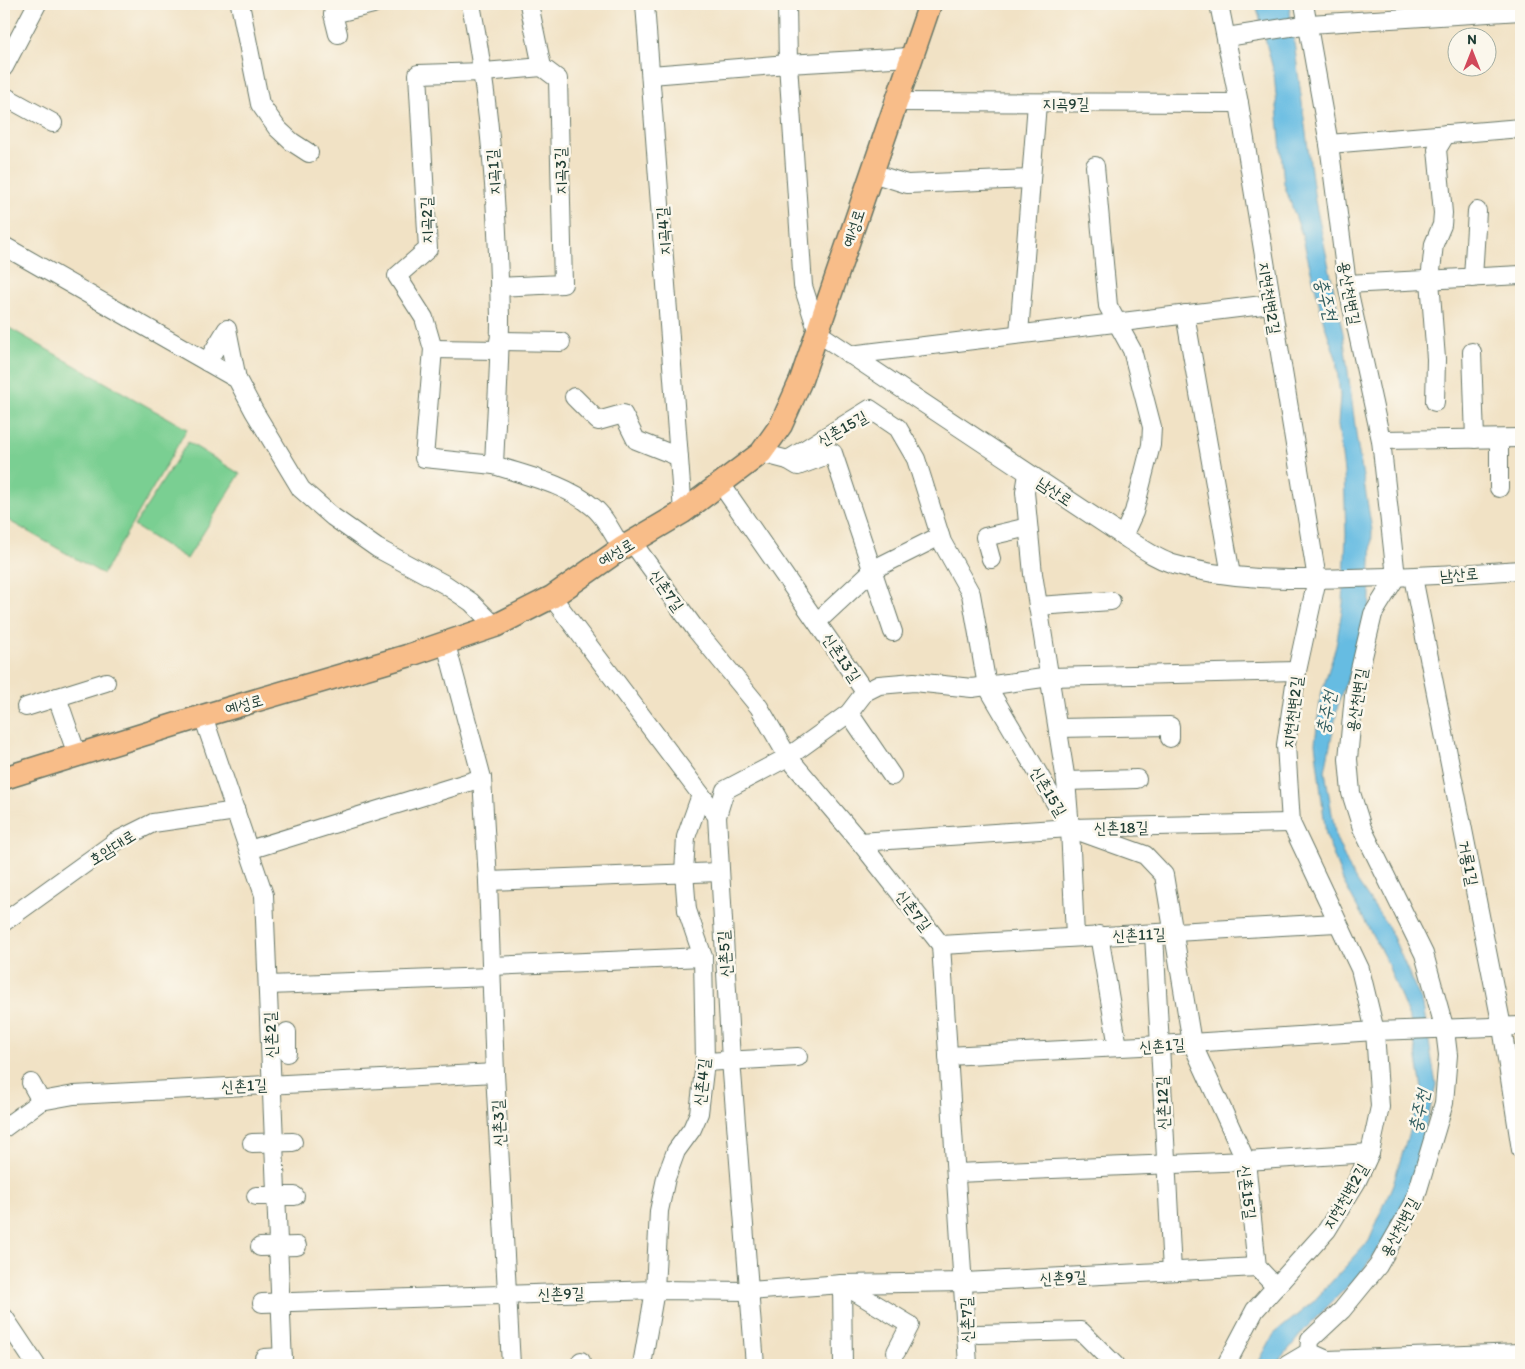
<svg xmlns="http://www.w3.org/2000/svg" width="1525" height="1369" font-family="Itim,'Poor Story',sans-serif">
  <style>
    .green { fill: #7acf92; stroke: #4c8663 }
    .water { fill: #66bce2; stroke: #427c8b }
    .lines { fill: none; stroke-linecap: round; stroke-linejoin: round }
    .minor-casing { stroke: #687767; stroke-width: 20 }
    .major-casing { stroke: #687767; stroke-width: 25 }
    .minor { stroke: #fff; stroke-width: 18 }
    .major { stroke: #f8bd89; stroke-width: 22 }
    .labels { text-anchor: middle; stroke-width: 5; stroke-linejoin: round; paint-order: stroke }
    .street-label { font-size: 16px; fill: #1f3d34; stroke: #fbf7ec }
    .water-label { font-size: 18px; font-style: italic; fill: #315d60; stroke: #fbf7ec }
  </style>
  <rect width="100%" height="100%" fill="#fbf7ec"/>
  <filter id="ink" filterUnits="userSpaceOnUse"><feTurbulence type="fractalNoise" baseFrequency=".02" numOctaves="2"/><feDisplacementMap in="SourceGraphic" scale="10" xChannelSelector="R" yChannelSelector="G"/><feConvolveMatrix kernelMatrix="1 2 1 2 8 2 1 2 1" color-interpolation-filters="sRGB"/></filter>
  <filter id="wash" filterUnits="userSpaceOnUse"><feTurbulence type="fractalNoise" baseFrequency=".0096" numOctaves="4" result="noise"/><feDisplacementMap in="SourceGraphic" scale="20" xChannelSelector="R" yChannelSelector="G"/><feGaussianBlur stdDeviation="1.12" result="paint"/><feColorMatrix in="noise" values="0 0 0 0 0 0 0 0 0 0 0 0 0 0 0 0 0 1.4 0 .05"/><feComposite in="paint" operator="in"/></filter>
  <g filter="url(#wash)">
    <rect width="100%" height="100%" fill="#f1e2c5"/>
    <!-- green -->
    <g class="green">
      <path d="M4 325 187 429 103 574 4 518Z"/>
      <path d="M188 442 240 474 187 559 134 526Z"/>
    </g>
    <!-- water -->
    <path class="water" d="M1256 4H1289L1315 201 1343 333 1357 441 1372 530 1369 626 1339 700 1325 771 1336 838 1352 874 1389 928 1423 1005 1436 1085 1413 1179 1400 1219 1360 1274 1306 1328 1276 1365H1257L1274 1334 1313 1302 1369 1241 1393 1184 1422 1089 1411 1023 1386 960 1343 881 1326 835 1315 743 1321 695 1336 646 1343 604 1346 534 1344 472 1338 424 1340 396 1336 358 1324 323 1302 235 1284 184 1274 73Z"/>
  </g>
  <g filter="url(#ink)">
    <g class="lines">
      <!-- minor casing -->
      <g class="minor-casing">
        <g id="minor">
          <path d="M240 4 260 104 277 128 292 142 309 153"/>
          <path d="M471 4C491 107 498 212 500 317 500 367 496 416 494 465 527 476 566 484 593 507 605 516 613 535 622 548"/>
          <path d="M645 4 683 512"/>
          <path d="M787 4 788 64 803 286 818 333 1123 536C1139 546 1154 558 1173 564 1230 581 1291 580 1350 578 1407 577 1464 574 1521 570"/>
          <path d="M1219 4 1239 103 1317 579 1297 671 1286 745 1291 823 1360 969 1375 1031 1380 1107 1370 1153 1357 1181 1327 1230 1255 1310 1226 1365"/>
          <path d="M338 34 333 14 373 4"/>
          <path d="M1227 37 1309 24 1521 11"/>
          <path d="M4 67 37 4"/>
          <path d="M651 75 788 64 910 57"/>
          <path d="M4 96 53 123"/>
          <path d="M894 102 1239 103"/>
          <path d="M1329 144 1521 128"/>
          <path d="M1095 166 1108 306 1132 350 1152 427 1151 445 1134 512 1123 536"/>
          <path d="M872 173 907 184 1031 179"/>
          <path d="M4 246 237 379 254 411 301 489 333 517 377 548 446 585 471 602 495 626"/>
          <path d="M1473 278 1477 211"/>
          <path d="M1347 284 1521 275"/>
          <path d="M499 287 563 284 558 79 542 67 529 4"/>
          <path d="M1185 314 1231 575"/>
          <path d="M1019 334 1037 103"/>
          <path d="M499 341 561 342"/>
          <path d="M433 349 499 350"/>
          <path d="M1472 352 1475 439"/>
          <path d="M850 355 1271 304"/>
          <path d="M207 362 227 329 237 379"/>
          <path d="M574 397 598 421 623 414 636 440 679 457"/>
          <path d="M1435 402 1436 359 1430 280 1434 244 1442 225 1443 213 1437 149 1446 134"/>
          <path d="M1499 439V488"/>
          <path d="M1381 440 1521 438"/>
          <path d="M761 453 788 460 870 409 898 428 916 459 942 542 971 594 987 686 1070 828 1145 855 1164 875 1192 1043 1246 1161 1257 1267"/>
          <path d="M788 460 798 466 833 453 893 632"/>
          <path d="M494 465 424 458 433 349 424 318 397 276 428 249 418 74 484 72 542 67"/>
          <path d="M1028 474 1025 492 1033 574 1066 781 1070 828 1075 936"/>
          <path d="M721 484 865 692"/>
          <path d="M632 542 696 630 759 707 788 757 860 842 941 945 968 1365"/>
          <path d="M991 559 985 537 1028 527"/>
          <path d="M1413 577 1502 1027 1521 1150"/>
          <path d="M552 597 717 816 731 1060 755 1365"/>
          <path d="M1038 606 1111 601"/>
          <path d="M818 621 874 569 940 536"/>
          <path d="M446 644 482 778 488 881 495 1073 511 1365"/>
          <path d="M57 697 77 755"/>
          <path d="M26 707 106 682"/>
          <path d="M849 713 892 776"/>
          <path d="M203 716 264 895 283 1365"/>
          <path d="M1058 728 1170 726V738"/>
          <path d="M1066 781 1137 779"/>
          <path d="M717 816 725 790 788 757 849 713 865 692 879 685 914 682 972 688 1050 677 1297 671"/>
          <path d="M860 842 1070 828 1291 823"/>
          <path d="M249 850 482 778"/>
          <path d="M488 881 719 872"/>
          <path d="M4 922 115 842 153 823 236 811"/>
          <path d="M1154 934 1172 1271"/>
          <path d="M1099 935 1118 1047"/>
          <path d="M941 945 1336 923"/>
          <path d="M491 966 703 957"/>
          <path d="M268 985 491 977"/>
          <path d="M287 1032V1053"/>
          <path d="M948 1056 1160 1045 1375 1031 1521 1026"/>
          <path d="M705 1062 798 1057"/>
          <path d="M31 1083 41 1101"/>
          <path d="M4 1128 41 1101 74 1095 495 1073"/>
          <path d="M252 1143 293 1142"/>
          <path d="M956 1173 1246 1161 1370 1153"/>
          <path d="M256 1196H295"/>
          <path d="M260 1247 297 1246"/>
          <path d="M842 1284 910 1325 896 1352"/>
          <path d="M842 1284 843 1365"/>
          <path d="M262 1303 655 1290 749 1291 842 1284 964 1282 1257 1267 1276 1287"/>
          <path d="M4 1317 36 1365"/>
          <path d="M978 1334 1081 1331 1115 1365"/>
          <path d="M1309 1352 1327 1360 1521 1353"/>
          <path d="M264 1358 283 1357"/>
          <path d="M581 1361V1365"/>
          <path d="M642 1365 655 1290 659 1211 666 1178 676 1151 692 1129 699 1113 705 1062 703 957 687 910 684 873 686 837 701 795"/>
          <path d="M1287 1365 1309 1352 1310 1340 1342 1310 1378 1266 1414 1203 1444 1103 1448 1055 1445 1030 1424 954 1362 828 1351 793 1348 759 1354 695 1373 614 1396 577 1381 440 1347 284 1329 144 1304 4"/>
        </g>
      </g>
      <!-- major casing -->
      <g class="major-casing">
        <path id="major" d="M4 778 203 716 407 656 495 626 552 597 622 548 683 512 761 453 781 425 801 380 930 4"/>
      </g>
      <!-- minor -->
      <use href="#minor" class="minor"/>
      <!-- major -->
      <use href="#major" class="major"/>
    </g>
  </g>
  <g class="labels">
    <!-- street labels -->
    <g class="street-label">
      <text x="1066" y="109">지곡9길</text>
      <text transform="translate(560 171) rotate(-91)" y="6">지곡3길</text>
      <text transform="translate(493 172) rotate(-94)" y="6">지곡1길</text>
      <text transform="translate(426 220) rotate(-91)" y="6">지곡2길</text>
      <text transform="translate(853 228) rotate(-72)" y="6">예성로</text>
      <text transform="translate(663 231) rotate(-94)" y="6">지곡4길</text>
      <text transform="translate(1350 293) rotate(80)" y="6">용산천변길</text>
      <text transform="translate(1270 298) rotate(81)" y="6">지현천변2길</text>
      <text transform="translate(842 428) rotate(-30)" y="6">신촌15길</text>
      <text transform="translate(1055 491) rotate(34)" y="6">남산로</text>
      <text transform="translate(616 552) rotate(-32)" y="6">예성로</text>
      <text transform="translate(1459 574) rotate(-4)" y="6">남산로</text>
      <text transform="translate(667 590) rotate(54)" y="6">신촌7길</text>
      <text transform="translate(842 657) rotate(56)" y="6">신촌13길</text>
      <text transform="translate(1356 700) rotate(-81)" y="6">용산천변길</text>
      <text transform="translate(244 704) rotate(-16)" y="6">예성로</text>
      <text transform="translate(1292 712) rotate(-83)" y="6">지현천변2길</text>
      <text transform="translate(1049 791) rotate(59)" y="6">신촌15길</text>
      <text transform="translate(1121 827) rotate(-1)" y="6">신촌18길</text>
      <text transform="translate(112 847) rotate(-32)" y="6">호암대로</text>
      <text transform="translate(1469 863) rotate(79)" y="6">거룡1길</text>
      <text transform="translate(914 910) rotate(52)" y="6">신촌7길</text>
      <text transform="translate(1139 934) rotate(-2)" y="6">신촌11길</text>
      <text transform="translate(724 954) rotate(-94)" y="6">신촌5길</text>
      <text transform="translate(270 1035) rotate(-92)" y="6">신촌2길</text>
      <text transform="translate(1162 1045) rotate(-4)" y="6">신촌1길</text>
      <text transform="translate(701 1082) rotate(-84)" y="6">신촌4길</text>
      <text transform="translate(244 1085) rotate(-3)" y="6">신촌1길</text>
      <text transform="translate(1162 1103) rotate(-92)" y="6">신촌12길</text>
      <text transform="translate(498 1123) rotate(-93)" y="6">신촌3길</text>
      <text transform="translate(1248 1192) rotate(83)" y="6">신촌15길</text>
      <text transform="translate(1345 1196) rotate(-60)" y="6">지현천변2길</text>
      <text transform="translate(1399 1227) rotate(-62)" y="6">용산천변길</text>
      <text transform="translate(1063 1277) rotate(-3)" y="6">신촌9길</text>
      <text transform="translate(561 1293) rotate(-2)" y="6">신촌9길</text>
      <text transform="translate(966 1320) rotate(-92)" y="6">신촌7길</text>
    </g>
    <!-- water labels -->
    <g class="water-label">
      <text transform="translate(1326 299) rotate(76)" y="6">충주천</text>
      <text transform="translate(1326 713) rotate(-79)" y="6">충주천</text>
      <text transform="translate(1419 1111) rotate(-78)" y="6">충주천</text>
    </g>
  </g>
  <!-- margin -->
  <rect width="1525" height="1369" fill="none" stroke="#fbf7ec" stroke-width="20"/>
  <!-- north arrow -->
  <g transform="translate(1472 52)"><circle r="24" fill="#fbf7ec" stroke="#a3ada2"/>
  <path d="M0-4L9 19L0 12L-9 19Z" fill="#d1495b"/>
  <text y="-8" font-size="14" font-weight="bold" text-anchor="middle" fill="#1f3d34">N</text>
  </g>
</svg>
